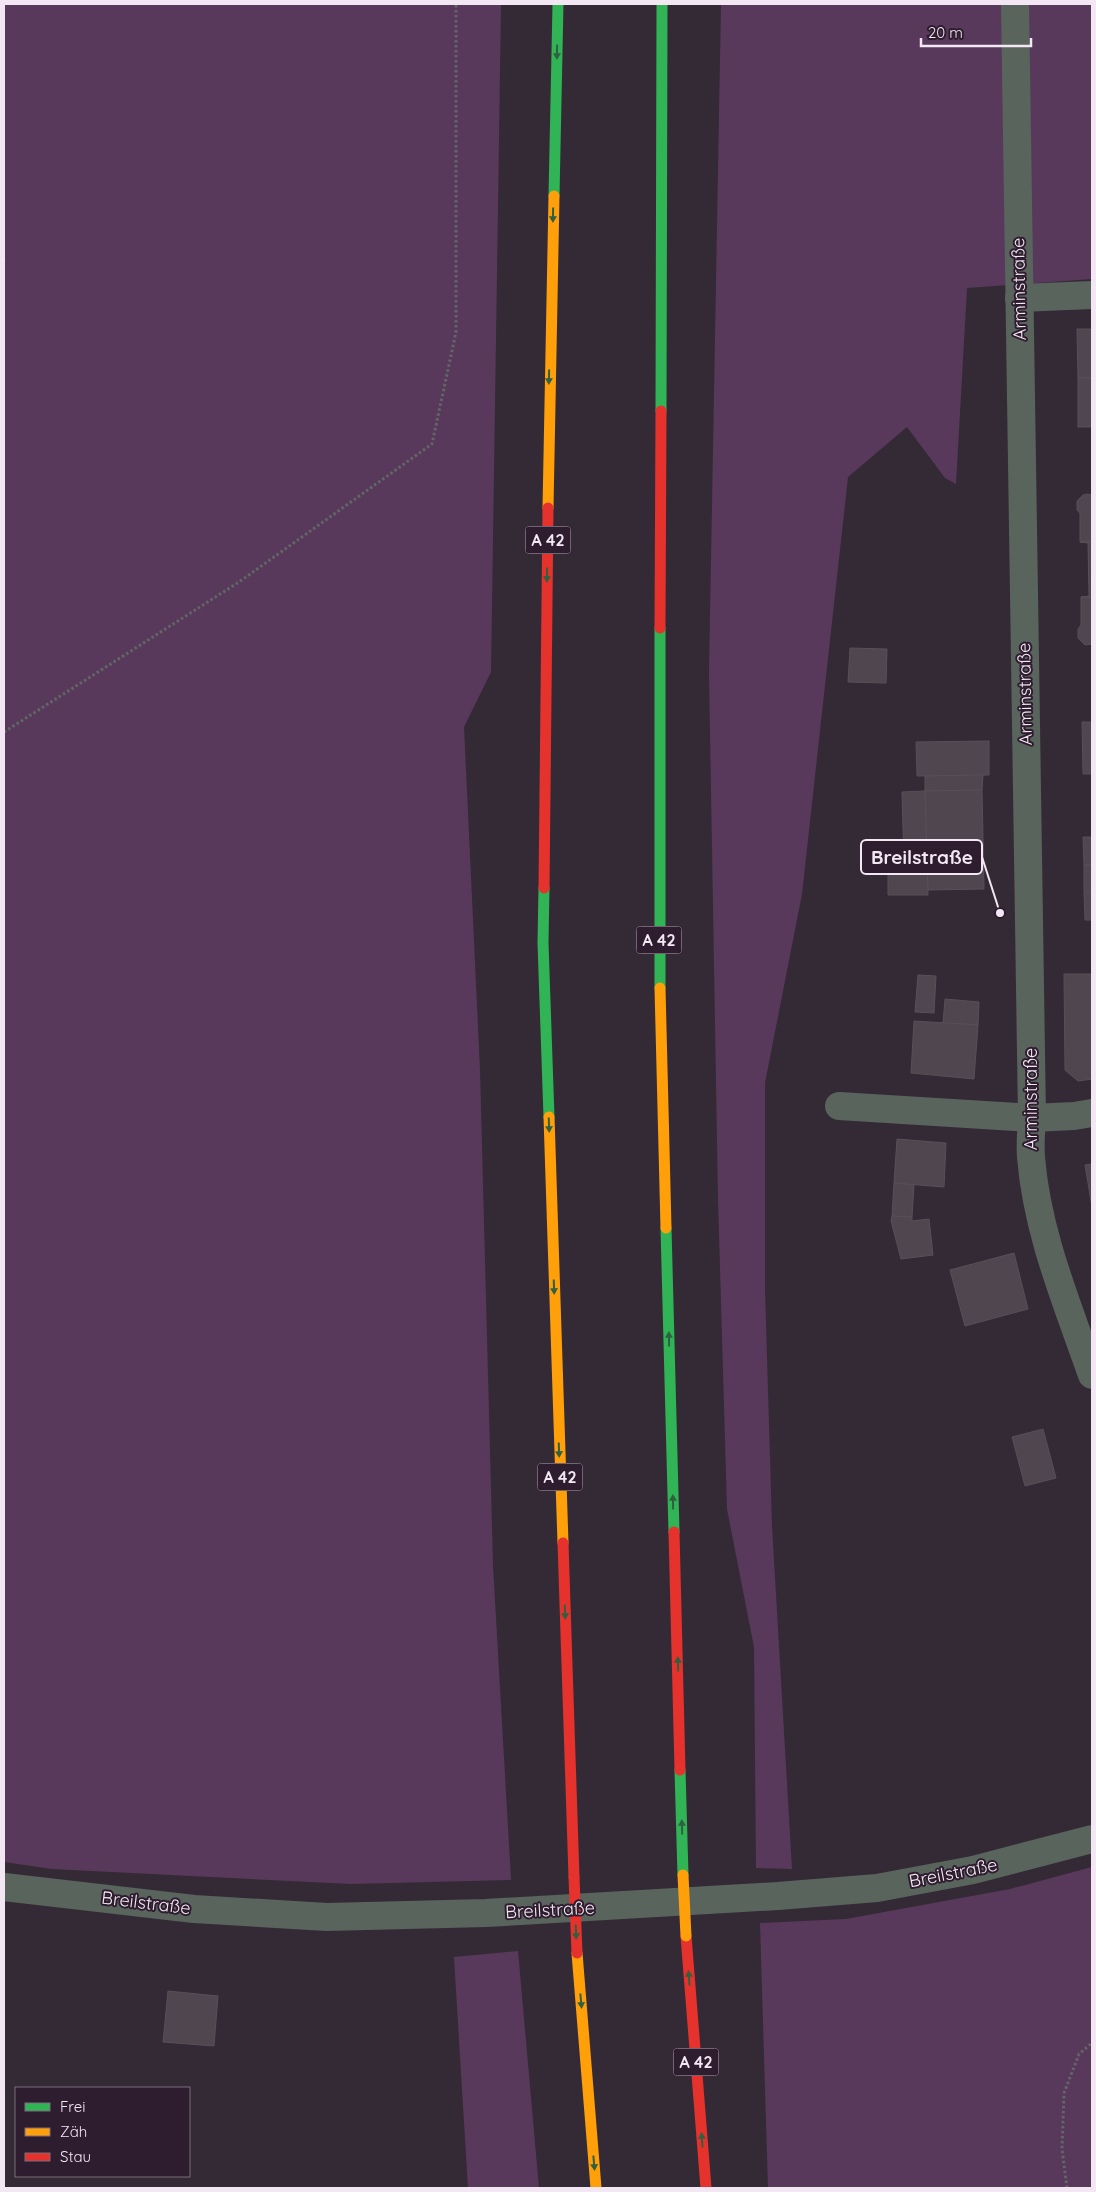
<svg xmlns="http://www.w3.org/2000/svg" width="1096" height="2192" font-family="Quicksand,sans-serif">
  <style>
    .green { fill: #59395b }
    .building { fill: #4f464f; stroke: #584f59 }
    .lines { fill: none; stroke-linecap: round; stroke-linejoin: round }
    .path { stroke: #616764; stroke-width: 3; stroke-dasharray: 2.5 2.5; stroke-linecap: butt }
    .street { stroke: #59645d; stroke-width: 28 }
    .fast { stroke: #30b455; stroke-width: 11 }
    .slow { stroke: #ff9f0a; stroke-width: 11 }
    .jam { stroke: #e5322d; stroke-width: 11 }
    .slow-bridge { stroke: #ff9f0a; stroke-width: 11 }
    .jam-bridge { stroke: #e5322d; stroke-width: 11 }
    .oneway { fill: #2f6040 }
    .labels { text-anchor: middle; stroke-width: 4; stroke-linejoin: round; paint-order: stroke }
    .shield { fill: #2e1c2f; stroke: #b8aab8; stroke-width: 1 }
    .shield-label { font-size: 16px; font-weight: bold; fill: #f3e7f3 }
    .street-label { font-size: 18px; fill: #f3e7f3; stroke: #2e1c2f }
    .leader { fill: none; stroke: #f3e7f3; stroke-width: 2 }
    .callout-dot { fill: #f3e7f3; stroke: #2e1c2f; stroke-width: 2 }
    .callout { fill: #2e1c2f; stroke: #f3e7f3; stroke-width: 2 }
    .callout-label { font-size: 19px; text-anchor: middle; font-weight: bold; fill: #f3e7f3 }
  </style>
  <rect width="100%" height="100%" fill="#342a35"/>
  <!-- green -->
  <g class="green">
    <path d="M4 4H501L491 672 464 727 480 1070 493 1566 511 1880 351 1884 52 1869 4 1862Z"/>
    <path d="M721 4H1092V279L967 288 956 484 945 478 907 427 848 477 802 894 765 1083V1290L772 1526 792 1869 756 1868 754 1647 727 1509 718 1198 709 673Z"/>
    <path d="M1092 1867V2188H768L760 1923 846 1919 1010 1889Z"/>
    <path d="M518 1951 539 2188H468L454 1957Z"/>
  </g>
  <!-- building -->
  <g class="building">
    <path d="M1077 329H1092V378H1078Z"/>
    <rect x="1078" y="378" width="14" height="49"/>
    <path d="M1087 494 1092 495V542H1080V513L1077 510V501L1083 495Z"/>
    <path d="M1080 542H1092V597H1081L1089 596 1088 543Z"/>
    <path d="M1081 597H1092V644L1085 645 1078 638V629L1081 625Z"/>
    <path d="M850 648 887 649 886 683 848 682Z"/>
    <path d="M1082 722H1092V774H1083Z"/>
    <path d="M989 741V775L917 776 916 742Z"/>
    <path d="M983 775 982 790 925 791V776Z"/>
    <path d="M982 790 984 889 928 890 925 791Z"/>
    <path d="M925 791 928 895H888V862H904L902 792Z"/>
    <path d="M1083 837H1092V865H1084Z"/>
    <rect x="1084" y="865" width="8" height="27"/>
    <path d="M1084 893H1092V920H1085Z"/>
    <path d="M1064 974H1092V1079L1078 1081 1065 1070Z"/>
    <path d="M918 975 936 976 934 1013 915 1012Z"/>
    <path d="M945 999 979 1002 978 1025 943 1023Z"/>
    <path d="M914 1021 978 1025 974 1079 911 1073Z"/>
    <path d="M897 1139 946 1143 944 1187 894 1183Z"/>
    <path d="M1092 1164V1207L1085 1165Z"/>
    <path d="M894 1183 914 1185 912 1217 892 1216Z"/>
    <path d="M892 1216 912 1217V1221L929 1219 933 1255 901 1259 891 1221Z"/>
    <path d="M1014 1253 1028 1309 965 1326 950 1270Z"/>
    <path d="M1043 1429 1056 1478 1025 1486 1012 1437Z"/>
    <path d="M168 1991 218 1996 214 2046 163 2042Z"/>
  </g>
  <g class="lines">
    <!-- path -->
    <g class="path">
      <path d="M4 260V261"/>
      <path d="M4 732 239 582 432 444 456 332V4"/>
      <path d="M1067 2188 1062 2149 1064 2093 1079 2054 1092 2043"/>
    </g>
    <!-- street -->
    <g class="street">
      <path d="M1015 4 1032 1118C1031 1131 1030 1144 1031 1157 1037 1233 1067 1303 1092 1375"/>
      <path d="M1019 298 1092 295"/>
      <path d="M839 1106 1032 1118 1074 1116 1092 1113"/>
      <path d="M4 1887 194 1909 327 1917 486 1913 778 1896 877 1888 973 1870 1092 1839"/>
    </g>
    <!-- fast -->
    <g class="fast">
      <path d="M554 196 558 4"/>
      <path d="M661 411 662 4"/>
      <path d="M660 628V988"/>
      <path d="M544 888 543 943 549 1117"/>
      <path d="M666 1228 674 1532"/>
      <path d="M680 1770 683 1875"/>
    </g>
    <!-- slow -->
    <g class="slow">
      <path d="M548 508 554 196"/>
      <path d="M660 988 666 1228"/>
      <path d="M549 1117 563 1543"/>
      <path d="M577 1953 596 2188"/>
    </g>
    <!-- jam -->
    <g class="jam">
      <path d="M660 628 661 411"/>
      <path d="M544 888 548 508"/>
      <path d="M674 1532 680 1770"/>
      <path d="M563 1543 574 1877"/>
      <path d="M686 1936 706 2188"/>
    </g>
    <!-- slow-bridge -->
    <path class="slow-bridge" d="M683 1875 686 1936"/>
    <!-- jam-bridge -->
    <path class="jam-bridge" d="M574 1877 577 1953"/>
  </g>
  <!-- one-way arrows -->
  <defs><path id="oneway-solid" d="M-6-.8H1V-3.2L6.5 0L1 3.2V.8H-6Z" transform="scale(1.25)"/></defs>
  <g class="oneway">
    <use href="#oneway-solid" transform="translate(557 52) rotate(91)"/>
    <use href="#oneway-solid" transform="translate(553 215) rotate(91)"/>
    <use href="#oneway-solid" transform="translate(549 377) rotate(91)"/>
    <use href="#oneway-solid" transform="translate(547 575) rotate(91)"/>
    <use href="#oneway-solid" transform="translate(549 1125) rotate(88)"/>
    <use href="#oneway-solid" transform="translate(554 1287) rotate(88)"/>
    <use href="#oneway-solid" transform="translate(669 1339) rotate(-91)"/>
    <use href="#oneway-solid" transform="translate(559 1450) rotate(88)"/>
    <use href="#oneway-solid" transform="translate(673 1502) rotate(-91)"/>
    <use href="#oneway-solid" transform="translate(565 1612) rotate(88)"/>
    <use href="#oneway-solid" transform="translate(678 1664) rotate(-91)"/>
    <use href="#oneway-solid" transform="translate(682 1827) rotate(-91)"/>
    <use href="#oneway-solid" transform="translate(576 1932) rotate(88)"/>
    <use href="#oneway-solid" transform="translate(689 1978) rotate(-94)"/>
    <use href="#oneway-solid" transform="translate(581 2001) rotate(85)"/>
    <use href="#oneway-solid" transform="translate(702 2140) rotate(-94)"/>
    <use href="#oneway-solid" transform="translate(594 2163) rotate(85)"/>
  </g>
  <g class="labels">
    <!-- shield labels -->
    <g class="shield">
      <rect x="525.5" y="526.5" width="45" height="27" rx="4"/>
      <rect x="636.5" y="926.5" width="45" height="27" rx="4"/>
      <rect x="537.5" y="1463.5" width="45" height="27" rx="4"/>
      <rect x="673.5" y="2048.5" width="45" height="27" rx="4"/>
    </g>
    <g class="shield-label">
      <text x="548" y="546">A 42</text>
      <text x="659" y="946">A 42</text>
      <text x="560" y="1483">A 42</text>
      <text x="696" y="2068">A 42</text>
    </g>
    <!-- street labels -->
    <g class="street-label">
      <text transform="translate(1019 289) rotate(-91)" y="6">Arminstraße</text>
      <text transform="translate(1025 694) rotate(-91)" y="6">Arminstraße</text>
      <text transform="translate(1031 1099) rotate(-90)" y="6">Arminstraße</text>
      <text transform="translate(953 1873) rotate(-11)" y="6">Breilstraße</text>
      <text transform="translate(146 1903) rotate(7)" y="6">Breilstraße</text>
      <text transform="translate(550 1910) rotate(-3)" y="6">Breilstraße</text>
    </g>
  </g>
  <!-- callouts -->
  <path class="leader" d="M1000 913L982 857"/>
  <circle class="callout-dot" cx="1000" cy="913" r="5"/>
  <rect class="callout" x="861" y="840" width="121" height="34" rx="5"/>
  <g class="callout-label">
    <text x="922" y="864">Breilstraße</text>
  </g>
  <!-- border -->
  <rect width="1096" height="2192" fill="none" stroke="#f3e7f3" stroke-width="10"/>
  <!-- legend -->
  <rect x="15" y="2087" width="175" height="90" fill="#2e1c2f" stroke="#7d6d7d"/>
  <rect x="25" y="2103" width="25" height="8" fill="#30b455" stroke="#7d6d7d"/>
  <text x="60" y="2112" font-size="15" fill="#f3e7f3">Frei</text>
  <rect x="25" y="2128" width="25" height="8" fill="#ff9f0a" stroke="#7d6d7d"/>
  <text x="60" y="2137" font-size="15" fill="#f3e7f3">Zäh</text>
  <rect x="25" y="2153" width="25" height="8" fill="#e5322d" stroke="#7d6d7d"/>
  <text x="60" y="2162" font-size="15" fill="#f3e7f3">Stau</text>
  <!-- scale -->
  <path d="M921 38v8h110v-8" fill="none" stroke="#f3e7f3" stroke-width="2.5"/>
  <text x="928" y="38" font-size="15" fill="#f3e7f3" stroke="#2e1c2f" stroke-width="4" paint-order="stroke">20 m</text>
</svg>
